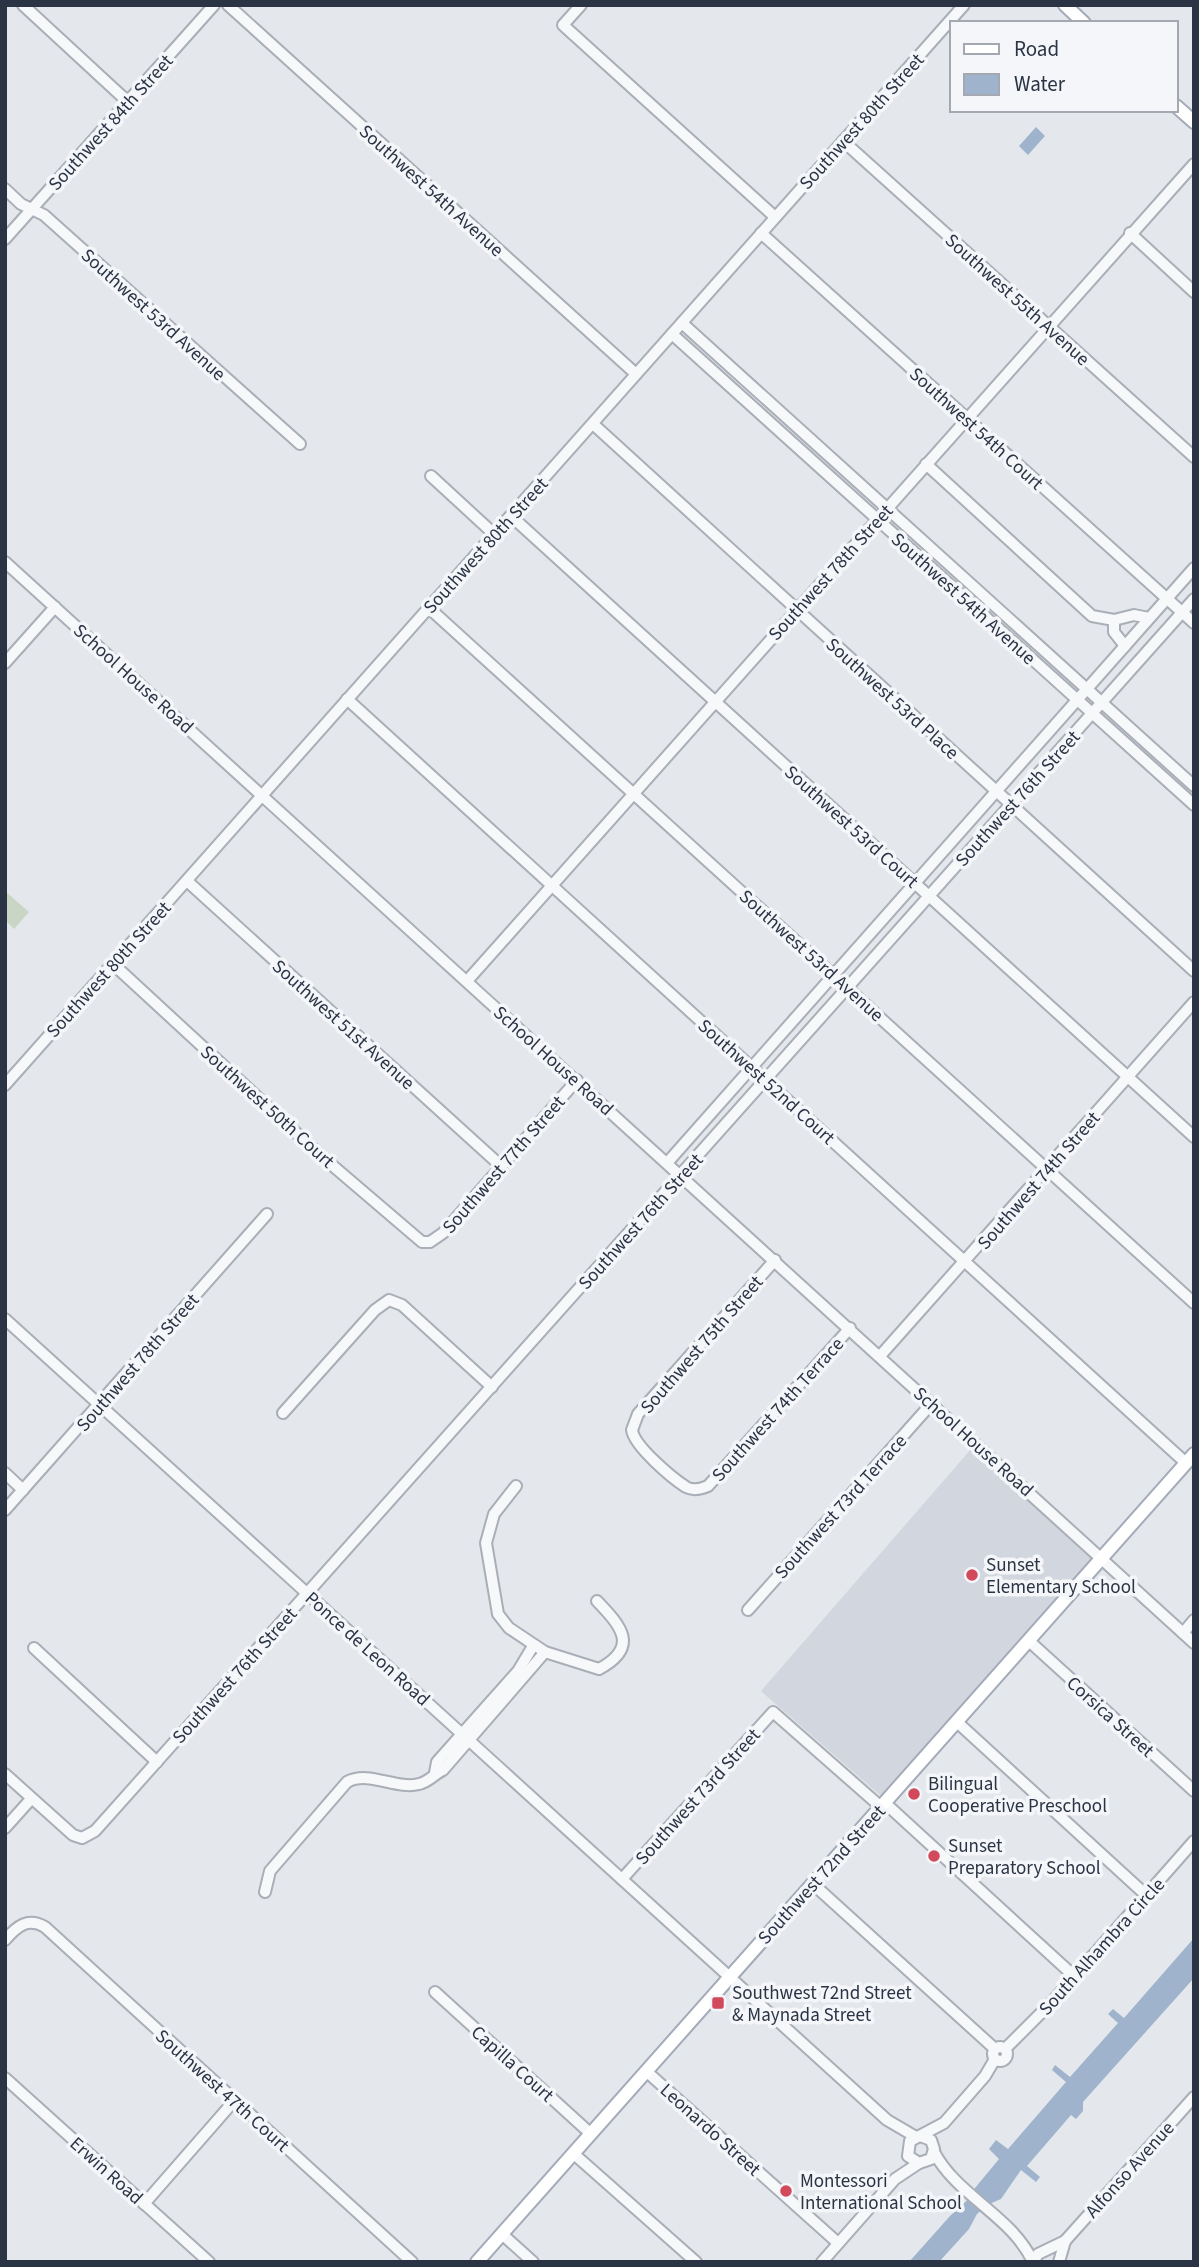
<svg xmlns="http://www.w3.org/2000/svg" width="1199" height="2267" font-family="'Source Sans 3',sans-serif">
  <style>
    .built { fill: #d2d6de }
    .green { fill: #c9d6c5 }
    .water { fill: #9fb4cc }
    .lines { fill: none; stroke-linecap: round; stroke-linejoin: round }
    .minor-casing { stroke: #a9aeb7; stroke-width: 14 }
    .major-casing { stroke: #a3abb8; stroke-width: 16 }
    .minor { stroke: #f7f8fa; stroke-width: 10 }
    .major { stroke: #fff; stroke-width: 12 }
    .poi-dot { fill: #d1495b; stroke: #f4f6f9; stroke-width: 2.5 }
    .labels { text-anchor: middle; stroke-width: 7; stroke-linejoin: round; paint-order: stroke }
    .street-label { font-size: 19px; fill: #2b3445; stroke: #f4f6f9 }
    .poi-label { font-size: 19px; fill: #2b3445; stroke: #f4f6f9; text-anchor: start }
  </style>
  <rect width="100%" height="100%" fill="#e4e7ec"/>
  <!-- built -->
  <path class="built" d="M972 1448 1092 1558 881 1796 761 1691Z"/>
  <!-- green -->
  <path class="green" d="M5 891 29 912 14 929 5 920Z"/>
  <!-- water -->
  <g class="water">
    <path d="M1036 127 1045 136 1028 155 1019 146Z"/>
    <path d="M1194 1938V1978L1083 2102V2111L1076 2119 1071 2115 1027 2166 1040 2177 1036 2182 1021 2170 1001 2199 987 2205 977 2214 969 2229 939 2262H909L950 2216 974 2194 975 2188 999 2159 989 2149 996 2140 1008 2149 1066 2082 1052 2070 1055 2065 1070 2077 1118 2023 1108 2014 1113 2009 1124 2018Z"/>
  </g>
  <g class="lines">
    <!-- minor casing -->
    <g class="minor-casing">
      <g id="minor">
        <path d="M23 5 128 102"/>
        <path d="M228 5 636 374"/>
        <path d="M581 5 563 25 775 217"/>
        <path d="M843 141 1194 457"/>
        <path d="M5 189 21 204 44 215 300 444"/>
        <path d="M761 233 1194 623"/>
        <path d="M1130 233 1194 292"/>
        <path d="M5 239 214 5"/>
        <path d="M682 323 1194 786"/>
        <path d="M672 334 1194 805"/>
        <path d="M593 424 1194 971"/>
        <path d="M926 464 1092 616 1114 620"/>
        <path d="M431 476 494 534"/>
        <path d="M511 516 1194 1137"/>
        <path d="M5 562 1194 1643"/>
        <path d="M429 608 1194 1303"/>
        <path d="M1125 646 1114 632V620L1134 615 1149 618"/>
        <path d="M5 663 55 607"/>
        <path d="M347 699 1186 1463"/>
        <path d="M187 881 501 1166"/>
        <path d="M113 964 319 1154 422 1242H430L443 1233 577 1080"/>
        <path d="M467 981 1194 164"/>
        <path d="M5 1085 964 5"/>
        <path d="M667 1163 1194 568"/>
        <path d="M775 1260 638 1414 632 1430C634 1446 672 1478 686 1487 693 1491 701 1489 708 1486L850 1328"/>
        <path d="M5 1319 887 2120 916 2137"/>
        <path d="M880 1356 1194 1002"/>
        <path d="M283 1413 375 1310 389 1300 402 1305 492 1387"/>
        <path d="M5 1473 23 1490"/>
        <path d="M516 1486 494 1514 486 1543 498 1614 509 1628 545 1652 599 1669C640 1647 621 1626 597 1601"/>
        <path d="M5 1510 267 1214"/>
        <path d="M748 1610 932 1403"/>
        <path d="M1183 1633 1194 1620"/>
        <path d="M1029 1641 1194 1791"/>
        <path d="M34 1648 157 1762"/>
        <path d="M957 1722 1146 1895"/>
        <path d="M435 1773 437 1762 518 1671 533 1646"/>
        <path d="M5 1774 73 1835 82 1838 95 1831 1194 599"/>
        <path d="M885 1803 1074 1976"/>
        <path d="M5 1828 31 1799"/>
        <path d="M622 1879 773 1712 881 1807"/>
        <path d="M813 1884 995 2049"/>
        <path d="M265 1892 270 1871 347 1782C369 1770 396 1790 419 1784 429 1782 434 1774 443 1770L545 1652"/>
        <path d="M5 1940C17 1926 28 1917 45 1927L412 2262"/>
        <path d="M435 1992 591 2134"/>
        <circle cx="1000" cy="2054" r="7"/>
        <path d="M1005 2049 1053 2001 1194 1841"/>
        <path d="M646 2071 838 2243"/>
        <path d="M5 2078 209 2262"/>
        <path d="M920 2136 931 2140 934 2149 931 2159 919 2163 908 2156 910 2141 944 2123 985 2076 995 2059"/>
        <path d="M934 2152C957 2196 1012 2216 1033 2262"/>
        <path d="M574 2154 696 2262"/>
        <path d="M144 2204 234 2101"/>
        <path d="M502 2234 533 2262"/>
        <path d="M822 2262 895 2179 919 2163"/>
        <path d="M1033 2262 1038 2254 1065 2241 1194 2097"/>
        <path d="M1059 2262 1065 2241"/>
      </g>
    </g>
    <!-- major casing -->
    <g class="major-casing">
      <g id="major">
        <path d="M1065 5 1084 23"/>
        <path d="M1176 106 1194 122"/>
        <path d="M477 2262 1194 1454"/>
      </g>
    </g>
    <!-- minor -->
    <use href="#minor" class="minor"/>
    <!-- major -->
    <use href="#major" class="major"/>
  </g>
  <!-- markers -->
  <g class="poi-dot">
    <circle cx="972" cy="1575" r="7"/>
    <circle cx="914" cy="1794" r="7"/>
    <circle cx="934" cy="1856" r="7"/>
    <rect x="711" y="1996" width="14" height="14" rx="3.5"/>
    <circle cx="786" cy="2191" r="7"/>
  </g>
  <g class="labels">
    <!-- street labels -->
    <g class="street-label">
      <text transform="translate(861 121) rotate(-48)" y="7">Southwest 80th Street</text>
      <text transform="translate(110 122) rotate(-48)" y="7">Southwest 84th Street</text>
      <text transform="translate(432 190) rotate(42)" y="7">Southwest 54th Avenue</text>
      <text transform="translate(1018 299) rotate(42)" y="7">Southwest 55th Avenue</text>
      <text transform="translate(154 314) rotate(42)" y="7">Southwest 53rd Avenue</text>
      <text transform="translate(977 428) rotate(42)" y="7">Southwest 54th Court</text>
      <text transform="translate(485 545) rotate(-48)" y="7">Southwest 80th Street</text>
      <text transform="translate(830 572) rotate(-48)" y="7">Southwest 78th Street</text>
      <text transform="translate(964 598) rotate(42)" y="7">Southwest 54th Avenue</text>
      <text transform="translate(134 678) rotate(42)" y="7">School House Road</text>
      <text transform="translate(893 698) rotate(42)" y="7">Southwest 53rd Place</text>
      <text transform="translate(1017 798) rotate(-48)" y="7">Southwest 76th Street</text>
      <text transform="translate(852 826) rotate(42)" y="7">Southwest 53rd Court</text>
      <text transform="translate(812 955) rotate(42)" y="7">Southwest 53rd Avenue</text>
      <text transform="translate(108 969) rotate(-48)" y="7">Southwest 80th Street</text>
      <text transform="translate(344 1024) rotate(42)" y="7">Southwest 51st Avenue</text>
      <text transform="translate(554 1060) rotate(42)" y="7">School House Road</text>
      <text transform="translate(767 1081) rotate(42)" y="7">Southwest 52nd Court</text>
      <text transform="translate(268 1106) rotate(42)" y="7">Southwest 50th Court</text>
      <text transform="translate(503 1164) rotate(-49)" y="7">Southwest 77th Street</text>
      <text transform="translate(1038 1180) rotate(-49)" y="7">Southwest 74th Street</text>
      <text transform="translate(640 1221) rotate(-48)" y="7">Southwest 76th Street</text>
      <text transform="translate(701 1344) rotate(-49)" y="7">Southwest 75th Street</text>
      <text transform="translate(137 1362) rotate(-49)" y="7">Southwest 78th Street</text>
      <text transform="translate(777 1409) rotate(-48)" y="7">Southwest 74th Terrace</text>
      <text transform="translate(974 1441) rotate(42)" y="7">School House Road</text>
      <text transform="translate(840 1506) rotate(-48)" y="7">Southwest 73rd Terrace</text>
      <text transform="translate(368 1648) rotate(42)" y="7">Ponce de Leon Road</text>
      <text transform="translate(234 1675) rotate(-48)" y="7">Southwest 76th Street</text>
      <text transform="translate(1111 1716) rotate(42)" y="7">Corsica Street</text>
      <text transform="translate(697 1796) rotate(-48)" y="7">Southwest 73rd Street</text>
      <text transform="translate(821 1874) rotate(-48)" y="7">Southwest 72nd Street</text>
      <text transform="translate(1101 1946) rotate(-48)" y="7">South Alhambra Circle</text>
      <text transform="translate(513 2063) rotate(42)" y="7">Capilla Court</text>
      <text transform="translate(223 2090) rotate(42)" y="7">Southwest 47th Court</text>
      <text transform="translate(711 2129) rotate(42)" y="7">Leonardo Street</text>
      <text transform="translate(1129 2169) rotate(-48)" y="7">Alfonso Avenue</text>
      <text transform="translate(107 2170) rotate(42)" y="7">Erwin Road</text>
    </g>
    <!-- poi labels -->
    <g class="poi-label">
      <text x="986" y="1571">Sunset<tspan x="986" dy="22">Elementary School</tspan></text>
      <text x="928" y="1790">Bilingual<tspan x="928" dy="22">Cooperative Preschool</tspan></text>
      <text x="948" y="1852">Sunset<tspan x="948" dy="22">Preparatory School</tspan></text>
      <text x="732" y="1999">Southwest 72nd Street<tspan x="732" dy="22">&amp; Maynada Street</tspan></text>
      <text x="800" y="2187">Montessori<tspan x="800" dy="22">International School</tspan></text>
    </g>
  </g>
  <!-- border -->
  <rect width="1199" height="2267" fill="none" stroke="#2b3445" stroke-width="14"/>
  <!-- legend -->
  <rect x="950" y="21" width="228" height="91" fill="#f4f6f9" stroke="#a4a8b1" stroke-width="2"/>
  <rect x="964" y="44" width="35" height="10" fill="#ffffff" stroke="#a4a8b1" stroke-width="2"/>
  <text x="1014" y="56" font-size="21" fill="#2b3445">Road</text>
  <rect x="964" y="74" width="35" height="21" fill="#9fb4cc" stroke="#a4a8b1" stroke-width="2"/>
  <text x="1014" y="91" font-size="21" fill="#2b3445">Water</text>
</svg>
